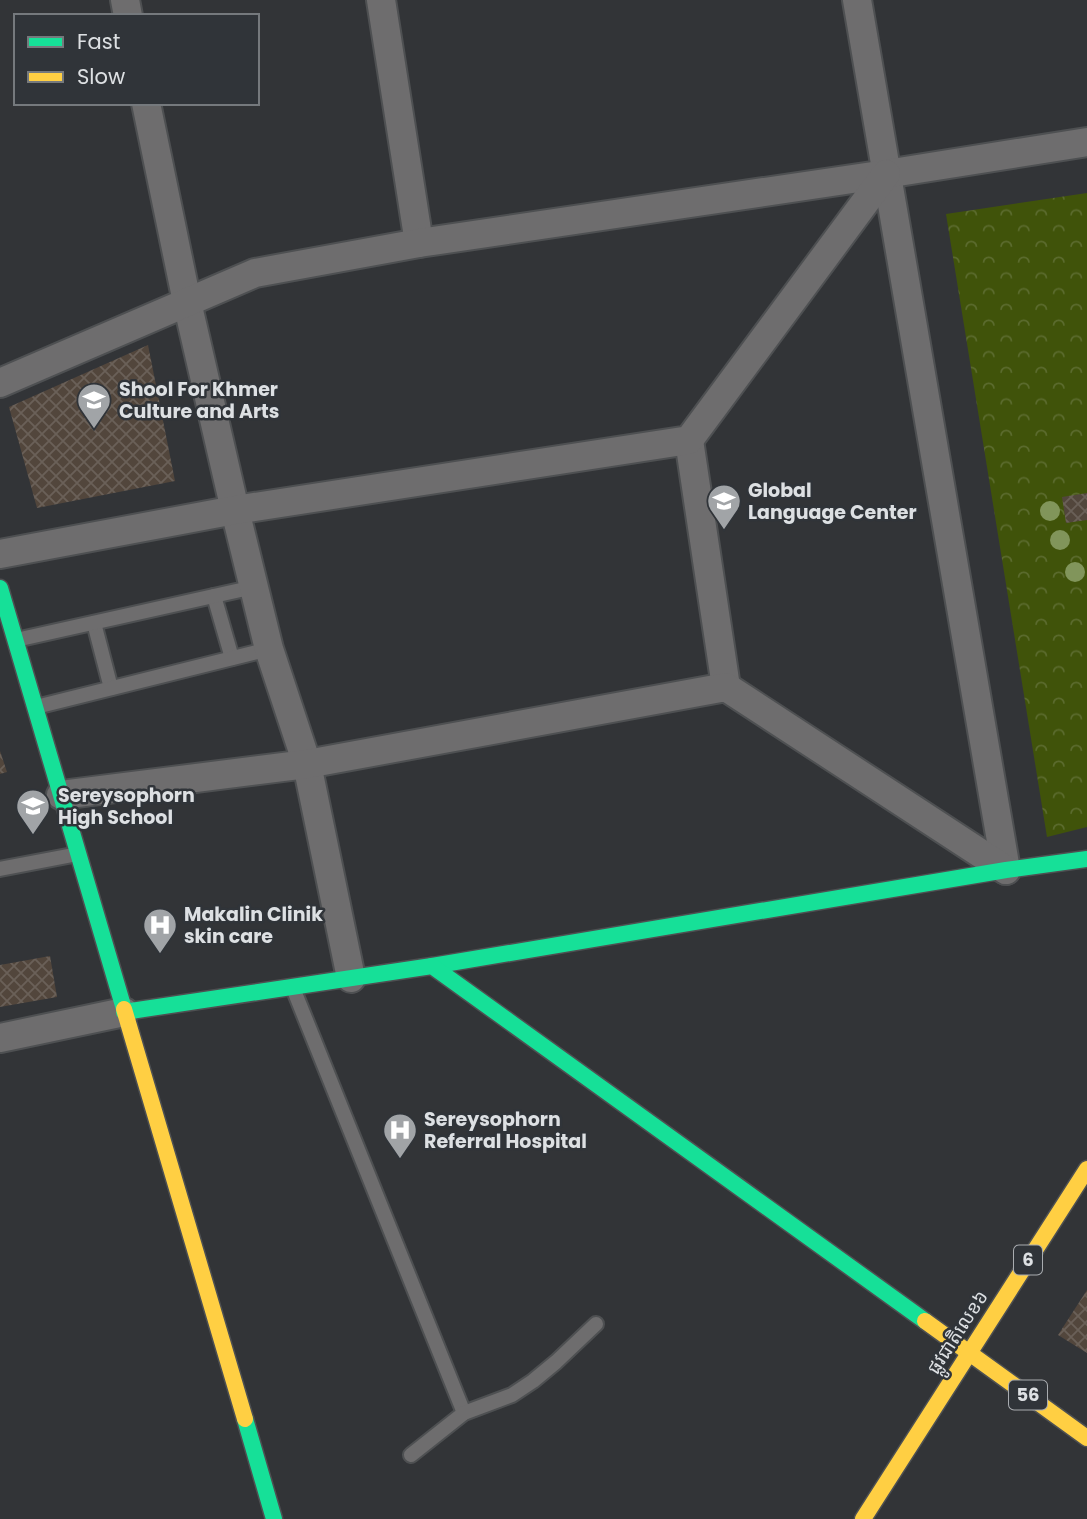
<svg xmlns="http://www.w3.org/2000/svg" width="1087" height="1519" font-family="Poppins,'Noto Sans Khmer',sans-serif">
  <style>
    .park { fill: url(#park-crowns) }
    .building { fill: url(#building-cross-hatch) }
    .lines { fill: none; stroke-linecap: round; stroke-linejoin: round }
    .lane-casing { stroke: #4e5052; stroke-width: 18 }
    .street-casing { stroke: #4e5052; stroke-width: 32 }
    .fast-casing { stroke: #4e5052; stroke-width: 19 }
    .slow-casing { stroke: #4e5052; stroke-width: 19 }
    .lane { stroke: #6e6d6e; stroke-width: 14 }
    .street { stroke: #6e6d6e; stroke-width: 28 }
    .fast { stroke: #16e098; stroke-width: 16 }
    .slow { stroke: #ffcf43; stroke-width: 16 }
    .tree { fill: #81955b }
    .labels { text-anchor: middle; stroke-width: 5; stroke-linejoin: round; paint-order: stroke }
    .shield { fill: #303439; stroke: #a9acb0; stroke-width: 2 }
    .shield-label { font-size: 18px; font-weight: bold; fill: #dde0e3 }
    .poi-label { font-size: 19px; font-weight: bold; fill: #dde0e3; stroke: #303439; text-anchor: start }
    .street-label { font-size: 19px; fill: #dde0e3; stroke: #303439 }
  </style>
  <defs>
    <pattern id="park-crowns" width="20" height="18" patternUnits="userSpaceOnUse" patternTransform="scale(1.75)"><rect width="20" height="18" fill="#40530a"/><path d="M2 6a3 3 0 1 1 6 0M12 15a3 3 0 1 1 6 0" fill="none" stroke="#5b6b2e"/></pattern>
    <pattern id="building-cross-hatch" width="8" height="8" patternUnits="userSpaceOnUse" patternTransform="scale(1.75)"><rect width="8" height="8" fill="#52463c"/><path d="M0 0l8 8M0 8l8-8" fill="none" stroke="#6a6058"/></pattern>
  </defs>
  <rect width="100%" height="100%" fill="#323437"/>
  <!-- park -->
  <path class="park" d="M1087 193V827L1047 837 946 214Z"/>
  <!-- building -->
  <g class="building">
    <path d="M148 345 175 481 37 508 9 407Z"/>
    <path d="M1087 493V520L1066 523 1062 497Z"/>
    <path d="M0 751 7 772 0 774Z"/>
    <path d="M50 956 57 997 0 1007V965Z"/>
    <path d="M1087 1290V1353L1058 1335Z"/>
  </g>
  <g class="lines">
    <!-- lane casing -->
    <g class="lane-casing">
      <g id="lane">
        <path d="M214 596 232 658"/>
        <path d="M94 623 111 688"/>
        <path d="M16 640 254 587"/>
        <path d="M36 707 269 649"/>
        <path d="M0 869 78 854"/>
        <path d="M293 988 464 1413"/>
        <path d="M411 1455 464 1413 512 1395 533 1381 556 1362 596 1324"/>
      </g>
    </g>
    <!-- street casing -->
    <g class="street-casing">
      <g id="street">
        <path d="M125 0 128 16"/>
        <path d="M381 0 419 243"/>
        <path d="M857 0 1006 870"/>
        <path d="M146 103 187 302 235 510 269 649 307 764 351 978"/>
        <path d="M0 383 255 273 419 243 886 174 1087 142"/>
        <path d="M689 440 726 687"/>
        <path d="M0 554 235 510 689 440 886 174"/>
        <path d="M61 795 307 764 726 687 1006 870"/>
        <path d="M0 1038 124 1012"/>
      </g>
    </g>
    <!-- fast casing -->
    <g class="fast-casing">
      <g id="fast">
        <path d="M0 588 124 1009"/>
        <path d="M432 966 1006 870 1087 859"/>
        <path d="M124 1012 432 966 925 1321"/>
        <path d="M245 1419 274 1519"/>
      </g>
    </g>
    <!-- slow casing -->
    <g class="slow-casing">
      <g id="slow">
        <path d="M124 1009 245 1419"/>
        <path d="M925 1321 1087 1438"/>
        <path d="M863 1519 1087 1169"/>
      </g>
    </g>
    <!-- lane -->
    <use href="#lane" class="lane"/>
    <!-- street -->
    <use href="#street" class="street"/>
    <!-- fast -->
    <use href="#fast" class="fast"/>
    <!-- slow -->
    <use href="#slow" class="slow"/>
  </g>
  <!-- trees -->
  <g class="tree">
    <circle cx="1050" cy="511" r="10"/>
    <circle cx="1060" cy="540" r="10"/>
    <circle cx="1075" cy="572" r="10"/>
  </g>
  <!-- icons -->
  <defs>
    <g id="school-pin" transform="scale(1.75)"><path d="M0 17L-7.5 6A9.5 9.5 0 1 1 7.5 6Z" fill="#a1a4a7" stroke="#303439"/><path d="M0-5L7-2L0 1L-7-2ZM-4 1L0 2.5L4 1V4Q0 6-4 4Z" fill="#fff"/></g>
    <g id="hospital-pin" transform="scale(1.75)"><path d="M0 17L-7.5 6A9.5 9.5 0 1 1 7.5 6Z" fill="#a1a4a7" stroke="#303439"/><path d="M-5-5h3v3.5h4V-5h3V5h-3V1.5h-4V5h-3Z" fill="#fff"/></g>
  </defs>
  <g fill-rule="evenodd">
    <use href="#school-pin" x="94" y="400"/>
    <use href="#school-pin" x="724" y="501"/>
    <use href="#school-pin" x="33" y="806"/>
    <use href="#hospital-pin" x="160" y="925"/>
    <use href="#hospital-pin" x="400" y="1130"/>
  </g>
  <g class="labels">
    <!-- shield labels -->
    <g class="shield">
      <rect x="1014" y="1245.5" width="28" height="29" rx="5"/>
      <rect x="1009" y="1380.5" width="38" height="29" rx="5"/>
    </g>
    <g class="shield-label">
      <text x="1028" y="1266">6</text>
      <text x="1028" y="1401">56</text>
    </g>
    <!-- poi labels -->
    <g class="poi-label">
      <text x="119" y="396">Shool For Khmer<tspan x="119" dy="22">Culture and Arts</tspan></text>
      <text x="748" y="497">Global<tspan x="748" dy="22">Language Center</tspan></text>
      <text x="58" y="802">Sereysophorn<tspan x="58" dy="22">High School</tspan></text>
      <text x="184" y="921">Makalin Clinik<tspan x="184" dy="22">skin care</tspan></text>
      <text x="424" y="1126">Sereysophorn<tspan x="424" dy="22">Referral Hospital</tspan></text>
    </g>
    <!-- street labels -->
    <g class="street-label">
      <text transform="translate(957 1332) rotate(-57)" y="7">ផ្លូវជាតិលេខ៦</text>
    </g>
  </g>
  <!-- legend -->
  <rect x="14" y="14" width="245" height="91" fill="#303439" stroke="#75797d" stroke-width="2"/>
  <rect x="28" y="37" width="35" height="10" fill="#16e098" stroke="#75797d" stroke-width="2"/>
  <text x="77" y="49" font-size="21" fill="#dde0e3">Fast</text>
  <rect x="28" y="72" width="35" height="10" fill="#ffcf43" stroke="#75797d" stroke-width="2"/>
  <text x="77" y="84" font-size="21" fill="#dde0e3">Slow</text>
</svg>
